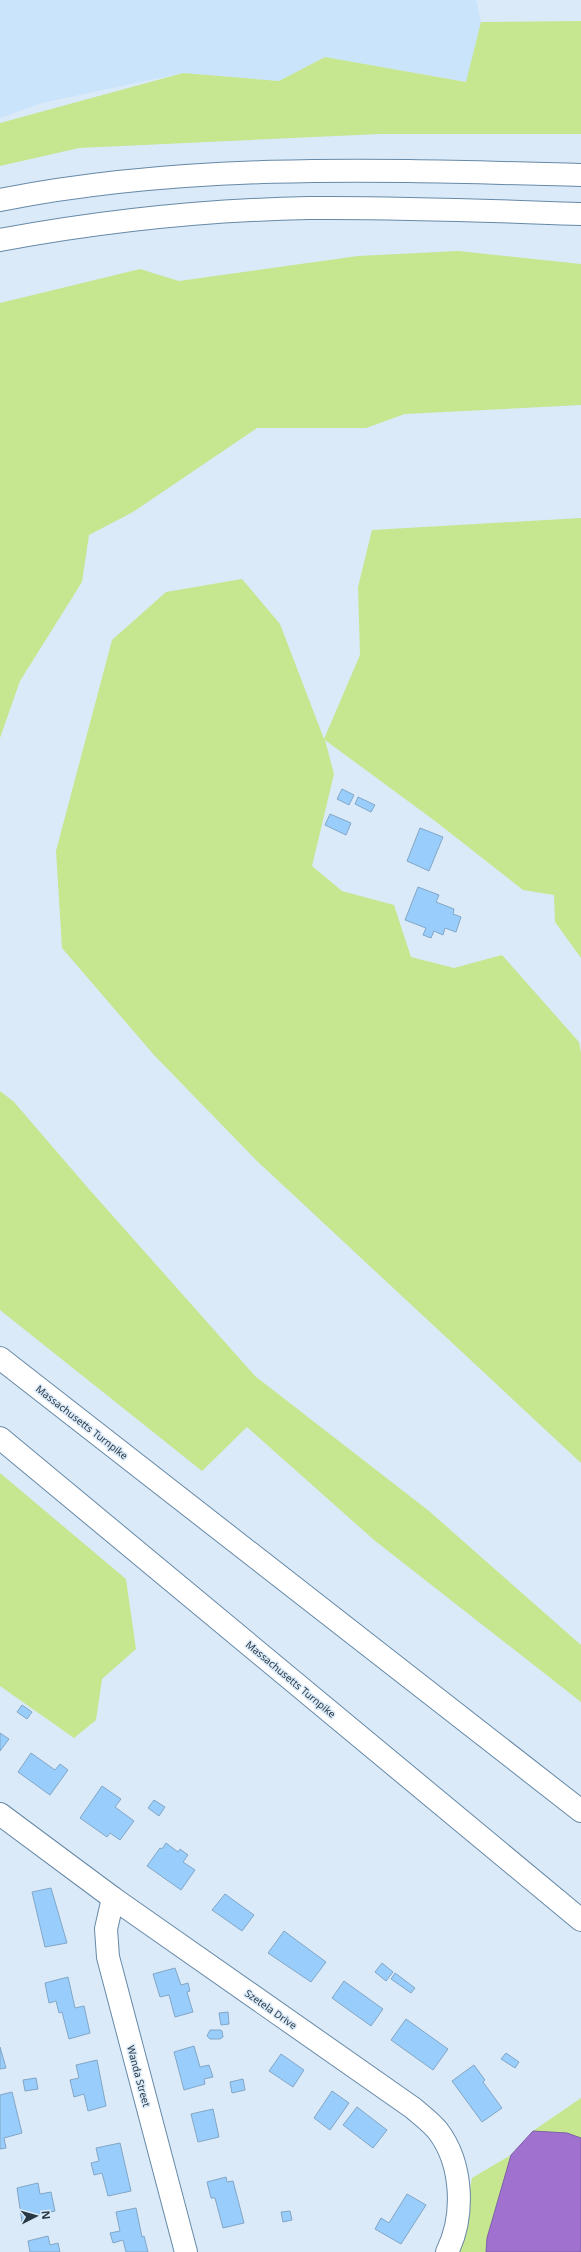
<svg xmlns="http://www.w3.org/2000/svg" width="581" height="2252" font-family="'Noto Sans',sans-serif">
  <style>
    .built { fill: #cae4fb }
    .green { fill: #c6e690 }
    .water { fill: #a071cf; stroke: #7c60a5 }
    .building { fill: #99cefc; stroke: #82a6c6 }
    .lines { fill: none; stroke-linecap: round; stroke-linejoin: round }
    .minor-casing { stroke: #6689a7; stroke-width: 24 }
    .highway-casing { stroke: #6689a7; stroke-width: 24 }
    .minor { stroke: #fff; stroke-width: 22 }
    .highway { stroke: #fff; stroke-width: 22 }
    .labels { text-anchor: middle; stroke-width: 3; stroke-linejoin: round; paint-order: stroke }
    .street-label { font-size: 10px; fill: #283744; stroke: #dbeaf8 }
  </style>
  <rect width="100%" height="100%" fill="#dbeaf8"/>
  <!-- built -->
  <path class="built" d="M0 0H476L481 22 467 82 325 57 279 81 183 73 42 103 0 118Z"/>
  <!-- green -->
  <g class="green">
    <path d="M581 21V134H380L79 148 0 166V123L183 73 279 81 325 57 466 82 481 22Z"/>
    <path d="M458 251 581 264V405L405 414 366 428H257L133 512 89 535 82 582 20 681 0 738V303L140 269 179 281 358 256Z"/>
    <path d="M581 518V958L555 922 554 895 523 890 435 821 325 740 334 774 312 866 342 891 394 905 411 957 454 968 502 955 579 1042 581 1053V1463L257 1161 154 1055 62 948 56 851 112 640 166 592 242 579 280 624 324 739 360 655 358 587 372 530Z"/>
    <path d="M0 1091 14 1102 88 1188 255 1376 429 1511 581 1645V1702L374 1540 247 1427 202 1471 0 1310Z"/>
    <path d="M0 1473 126 1579 136 1649 102 1679 96 1720 74 1738 0 1686Z"/>
    <path d="M581 2098V2138L567 2133 533 2131Z"/>
    <path d="M511 2155 487 2238 486 2252H458L472 2178Z"/>
  </g>
  <!-- water -->
  <path class="water" d="M533 2131 567 2133 581 2138V2252H486L487 2238 511 2155Z"/>
  <!-- building -->
  <g class="building">
    <path d="M342 789 354 795 349 805 337 799Z"/>
    <path d="M358 797 375 805 371 812 355 804Z"/>
    <path d="M330 814 351 823 346 835 325 825Z"/>
    <path d="M420 828 443 837 429 871 407 861Z"/>
    <path d="M418 887 439 895 436 902 454 909 453 914 461 917 456 932 445 928 443 935 434 931 431 938 423 935 426 928 405 920Z"/>
    <path d="M22 1705 32 1712 27 1719 17 1712Z"/>
    <path d="M0 1733 9 1739 0 1751Z"/>
    <path d="M31 1753 55 1770 60 1764 68 1770 50 1795 18 1772Z"/>
    <path d="M102 1786 121 1799 115 1807 134 1821 120 1840 110 1833 107 1837 80 1818Z"/>
    <path d="M154 1800 165 1807 159 1816 148 1808Z"/>
    <path d="M166 1843 178 1852 180 1849 188 1855 183 1862 195 1870 181 1890 147 1866 160 1848 162 1849Z"/>
    <path d="M51 1888 67 1943 45 1947 32 1892Z"/>
    <path d="M225 1894 254 1915 242 1931 212 1910Z"/>
    <path d="M284 1931 326 1962 311 1982 268 1953Z"/>
    <path d="M382 1963 393 1972 386 1981 375 1972Z"/>
    <path d="M175 1968 181 1985 188 1983 190 1991 187 1992 193 2012 175 2017 169 1995 160 1997 153 1974Z"/>
    <path d="M395 1973 415 1988 411 1993 391 1979Z"/>
    <path d="M68 1977 75 2008 84 2006 90 2033 69 2039 62 2012 59 2013 56 2001 49 2003 45 1983Z"/>
    <path d="M344 1981 383 2009 371 2026 332 1998Z"/>
    <path d="M228 2012 229 2024 221 2025 219 2013Z"/>
    <path d="M406 2019 448 2049 433 2070 391 2040Z"/>
    <path d="M210 2030H220L222 2031 223 2037 220 2039H210L207 2036Z"/>
    <path d="M194 2046 200 2067 209 2065 213 2077 204 2079 205 2084 184 2090 174 2052Z"/>
    <path d="M0 2047 6 2068 0 2069Z"/>
    <path d="M506 2053 519 2062 515 2068 501 2059Z"/>
    <path d="M281 2054 304 2070 293 2087 269 2071Z"/>
    <path d="M97 2060 106 2106 88 2111 84 2094 74 2097 70 2080 79 2078 76 2065Z"/>
    <path d="M474 2065 485 2080 483 2082 502 2108 482 2122 452 2081Z"/>
    <path d="M36 2078 38 2089 25 2091 23 2080Z"/>
    <path d="M243 2079 245 2090 232 2093 230 2082Z"/>
    <path d="M332 2091 349 2103 330 2130 314 2118Z"/>
    <path d="M12 2092 22 2133 4 2138 6 2148 0 2149V2095Z"/>
    <path d="M357 2107 387 2130 373 2148 343 2125Z"/>
    <path d="M213 2109 219 2137 198 2142 191 2114Z"/>
    <path d="M120 2143 131 2191 108 2196 102 2173 94 2175 91 2163 99 2161 96 2148Z"/>
    <path d="M226 2177 227 2182 233 2181 244 2223 223 2228 215 2198H211L207 2182Z"/>
    <path d="M38 2183 40 2194 51 2192 55 2211 31 2216V2220L22 2222 17 2188Z"/>
    <path d="M407 2194 426 2205 401 2244 375 2229 381 2218 389 2223Z"/>
    <path d="M136 2208 142 2237 144 2236 148 2252H126L123 2240 113 2243 110 2233 120 2231 116 2212Z"/>
    <path d="M290 2211 292 2220 283 2222 281 2212Z"/>
    <path d="M48 2236 50 2245 58 2243 60 2252H30L28 2241Z"/>
  </g>
  <g class="lines">
    <!-- minor casing -->
    <g class="minor-casing">
      <g id="minor">
        <path d="M0 1814 113 1898 413 2108C421 2115 431 2122 438 2131 463 2164 465 2216 447 2252"/>
        <path d="M113 1898 106 1929 108 1957 186 2252"/>
      </g>
    </g>
    <!-- highway casing -->
    <g class="highway-casing">
      <g id="highway">
        <path d="M0 200C192 162 387 170 581 175"/>
        <path d="M0 240C102 221 206 210 309 208 400 207 490 211 581 214"/>
        <path d="M0 1358 581 1811"/>
        <path d="M0 1438 581 1920"/>
      </g>
    </g>
    <!-- minor -->
    <use href="#minor" class="minor"/>
    <!-- highway -->
    <use href="#highway" class="highway"/>
  </g>
  <g class="labels">
    <!-- street labels -->
    <g class="street-label">
      <text transform="translate(82 1422) rotate(38)" y="4">Massachusetts Turnpike</text>
      <text transform="translate(291 1679) rotate(40)" y="4">Massachusetts Turnpike</text>
      <text transform="translate(271 2009) rotate(35)" y="4">Szetela Drive</text>
      <text transform="translate(139 2076) rotate(75)" y="4">Wanda Street</text>
    </g>
  </g>
  <!-- north arrow -->
  <g transform="translate(36 2216) rotate(84)" stroke="#dbeaf8" stroke-width="3" paint-order="stroke">
  <path d="M0-3L7 15L0 10L-7 15Z" fill="#283744"/>
  <text y="-6" font-size="11" font-weight="bold" text-anchor="middle" fill="#283744">N</text>
  </g>
</svg>
